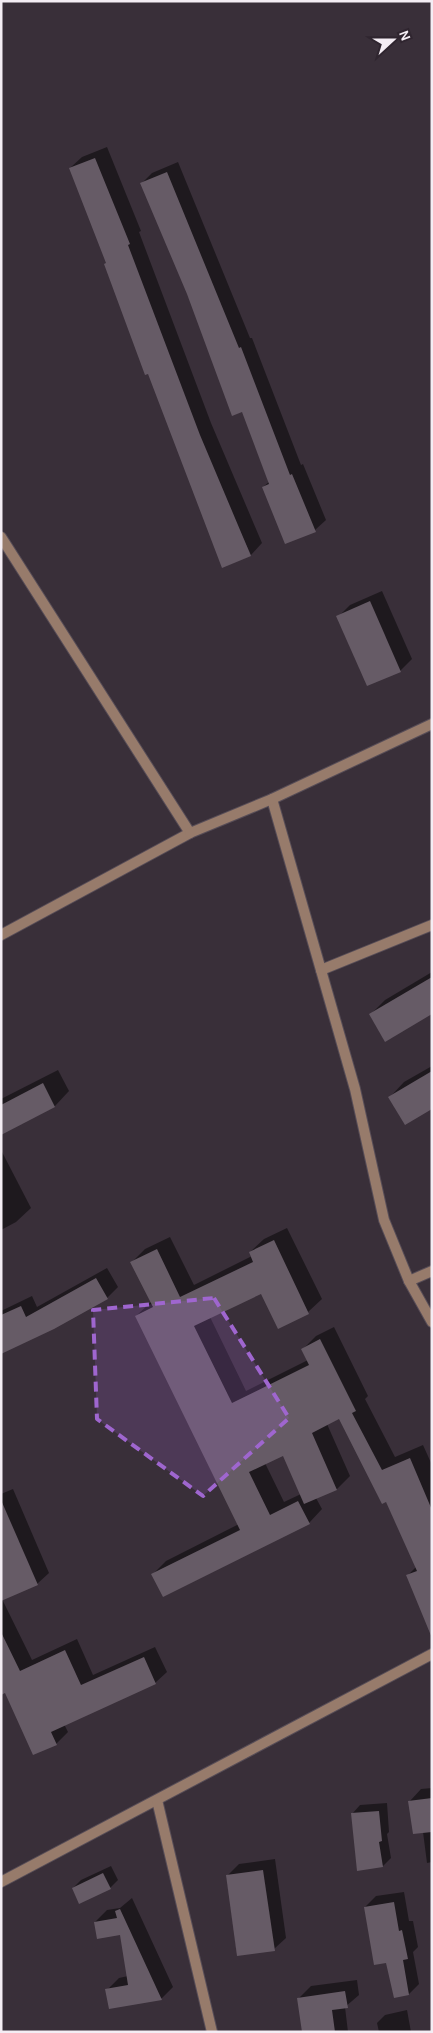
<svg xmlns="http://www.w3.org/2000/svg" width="433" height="2033" font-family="Karla,sans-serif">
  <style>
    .shadow { fill: #0007; fill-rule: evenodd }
    .building { fill: #665b66 }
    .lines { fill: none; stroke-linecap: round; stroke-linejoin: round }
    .service-casing { stroke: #574d57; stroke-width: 12 }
    .minor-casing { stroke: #574d57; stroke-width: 12 }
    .service { stroke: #977b6b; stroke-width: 10 }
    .minor { stroke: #977b6b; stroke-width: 10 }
    .marked { fill: #9f66cf; fill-opacity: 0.2; stroke: #9f66cf; stroke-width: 4; stroke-dasharray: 10 6; stroke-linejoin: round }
  </style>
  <rect width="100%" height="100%" fill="#392f39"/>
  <!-- shadow -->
  <g class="shadow">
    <path d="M107 147 141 231 139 232 211 423 262 543 251 555 70 168 82 157Z"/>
    <path d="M178 162 250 338H252L301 465 303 464 326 520 315 530 263 487 270 481 243 411 188 294 142 183 152 173Z"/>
    <path d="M382 591 412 659 400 671 338 617 350 605Z"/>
    <path d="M432 972V1013L371 1014 385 1000Z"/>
    <path d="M432 1066V1108L390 1097 404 1082Z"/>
    <path d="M58 1070 69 1091 55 1106 1 1133V1099Z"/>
    <path d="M1 1150 31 1208 16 1222 1 1230Z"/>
    <path d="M287 1228 322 1299 308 1312 261 1292 210 1317 246 1391 308 1360 303 1349 316 1336 334 1327 368 1396 365 1399 395 1457 423 1445 432 1465V1621L407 1576 416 1567 386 1501 339 1417 327 1424 350 1476 337 1489 316 1498 322 1509 309 1523 153 1574 166 1561 239 1524 136 1316 151 1302 132 1262 145 1249 170 1237 194 1285 252 1256 250 1252 264 1239ZM284 1454 301 1494 284 1502 265 1463Z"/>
    <path d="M107 1268 118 1287 107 1298 1 1352V1311L32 1296 37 1307Z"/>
    <path d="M13 1489 49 1573 37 1584 2 1599 32 1660 77 1639 93 1675 155 1647 167 1672 155 1683 64 1724 68 1732 56 1744 1 1685V1494Z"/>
    <path d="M432 1788V1862L427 1863 423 1832 410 1801 421 1789Z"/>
    <path d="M387 1803 389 1832 387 1834 391 1858 383 1866 352 1814 360 1805Z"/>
    <path d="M275 1859 286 1938 274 1949 227 1876 239 1864Z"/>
    <path d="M111 1866 118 1880 110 1888H73L81 1880Z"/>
    <path d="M404 1892 409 1921H413L418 1947 413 1952 419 1984 409 1994 365 1907 376 1896Z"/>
    <path d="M132 1898 173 1987 162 1998 110 2007 107 1990 119 1978 128 1976 121 1933 95 1922 107 1910 120 1908Z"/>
    <path d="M357 1980 359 1995 345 2007 348 2032H303L299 1998 311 1986Z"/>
    <path d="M407 2010 411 2032H379L377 2023 385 2015Z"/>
  </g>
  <!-- building -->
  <g class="building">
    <path d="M95 158 130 244 128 245 200 435 251 556 222 568 148 374 145 375 104 264 106 263 69 168Z"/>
    <path d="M167 172 239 348 241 347 290 475 292 474 316 532 285 544 262 487 269 484 242 412 232 416 187 294 140 183Z"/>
    <path d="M370 601 401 672 367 686 336 616Z"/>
    <path d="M432 977V1014L385 1042 369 1014Z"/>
    <path d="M432 1071V1109L405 1125 388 1097Z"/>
    <path d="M43 1083 55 1107 1 1135V1105Z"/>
    <path d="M274 1240 309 1314 278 1329 261 1294 194 1326 232 1403 309 1365 301 1349 320 1339 356 1411 352 1413 382 1470 410 1458 432 1510V1638L406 1575 417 1571 386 1502 382 1504 339 1419 312 1433 337 1490 304 1504 283 1456 249 1472 270 1515 298 1501 310 1524 163 1597 151 1574 240 1530 135 1316 153 1307 130 1262 157 1249 180 1297 253 1262 249 1252Z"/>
    <path d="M96 1278 108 1299 54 1329 1 1354V1315L21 1306 26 1317Z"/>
    <path d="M1 1500 38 1585 1 1601Z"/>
    <path d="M1 1632 20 1671 65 1650 81 1685 144 1657 156 1684 51 1732 57 1745 33 1755 5 1693 1 1695Z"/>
    <path d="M432 1798V1832L413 1834 408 1801Z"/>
    <path d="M379 1811 382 1841 379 1842 383 1867 357 1871 351 1813Z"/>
    <path d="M263 1870 275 1951 237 1956 226 1875Z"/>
    <path d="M103 1873 111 1889 79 1904 72 1888Z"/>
    <path d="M394 1902 399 1931 402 1930 408 1959 403 1960 409 1995 394 1998 386 1963 374 1965 364 1907Z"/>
    <path d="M120 1909 162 2000 109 2009 105 1989 128 1985 120 1935 97 1939 94 1922 117 1918 115 1911Z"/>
    <path d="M345 1991 348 2008 332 2010 335 2032H302L297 1998Z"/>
  </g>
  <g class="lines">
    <!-- service casing -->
    <g class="service-casing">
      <g id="service">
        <path d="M1 537 190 833 1 935"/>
        <path d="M1 1882 432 1654"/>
      </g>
    </g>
    <!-- minor casing -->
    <g class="minor-casing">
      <g id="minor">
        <path d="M272 799 355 1089 384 1220 409 1281 432 1322"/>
        <path d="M190 833 272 799 432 724"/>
        <path d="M321 970 432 925"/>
        <path d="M409 1281 432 1271"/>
        <path d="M157 1800 212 2032"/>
      </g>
    </g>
    <!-- service -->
    <use href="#service" class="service"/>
    <!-- minor -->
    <use href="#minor" class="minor"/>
  </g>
  <!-- marked area -->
  <path class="marked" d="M214 1298 289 1418 203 1496 97 1419 93 1310Z"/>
  <!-- border -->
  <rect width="433" height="2033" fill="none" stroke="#f4edf4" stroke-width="5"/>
  <!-- north arrow -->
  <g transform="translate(393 40) rotate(69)" stroke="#2f252f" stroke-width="4" paint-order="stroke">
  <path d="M0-4L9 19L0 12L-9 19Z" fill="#f4edf4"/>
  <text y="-8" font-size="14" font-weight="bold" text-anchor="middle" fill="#f4edf4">N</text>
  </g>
</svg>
